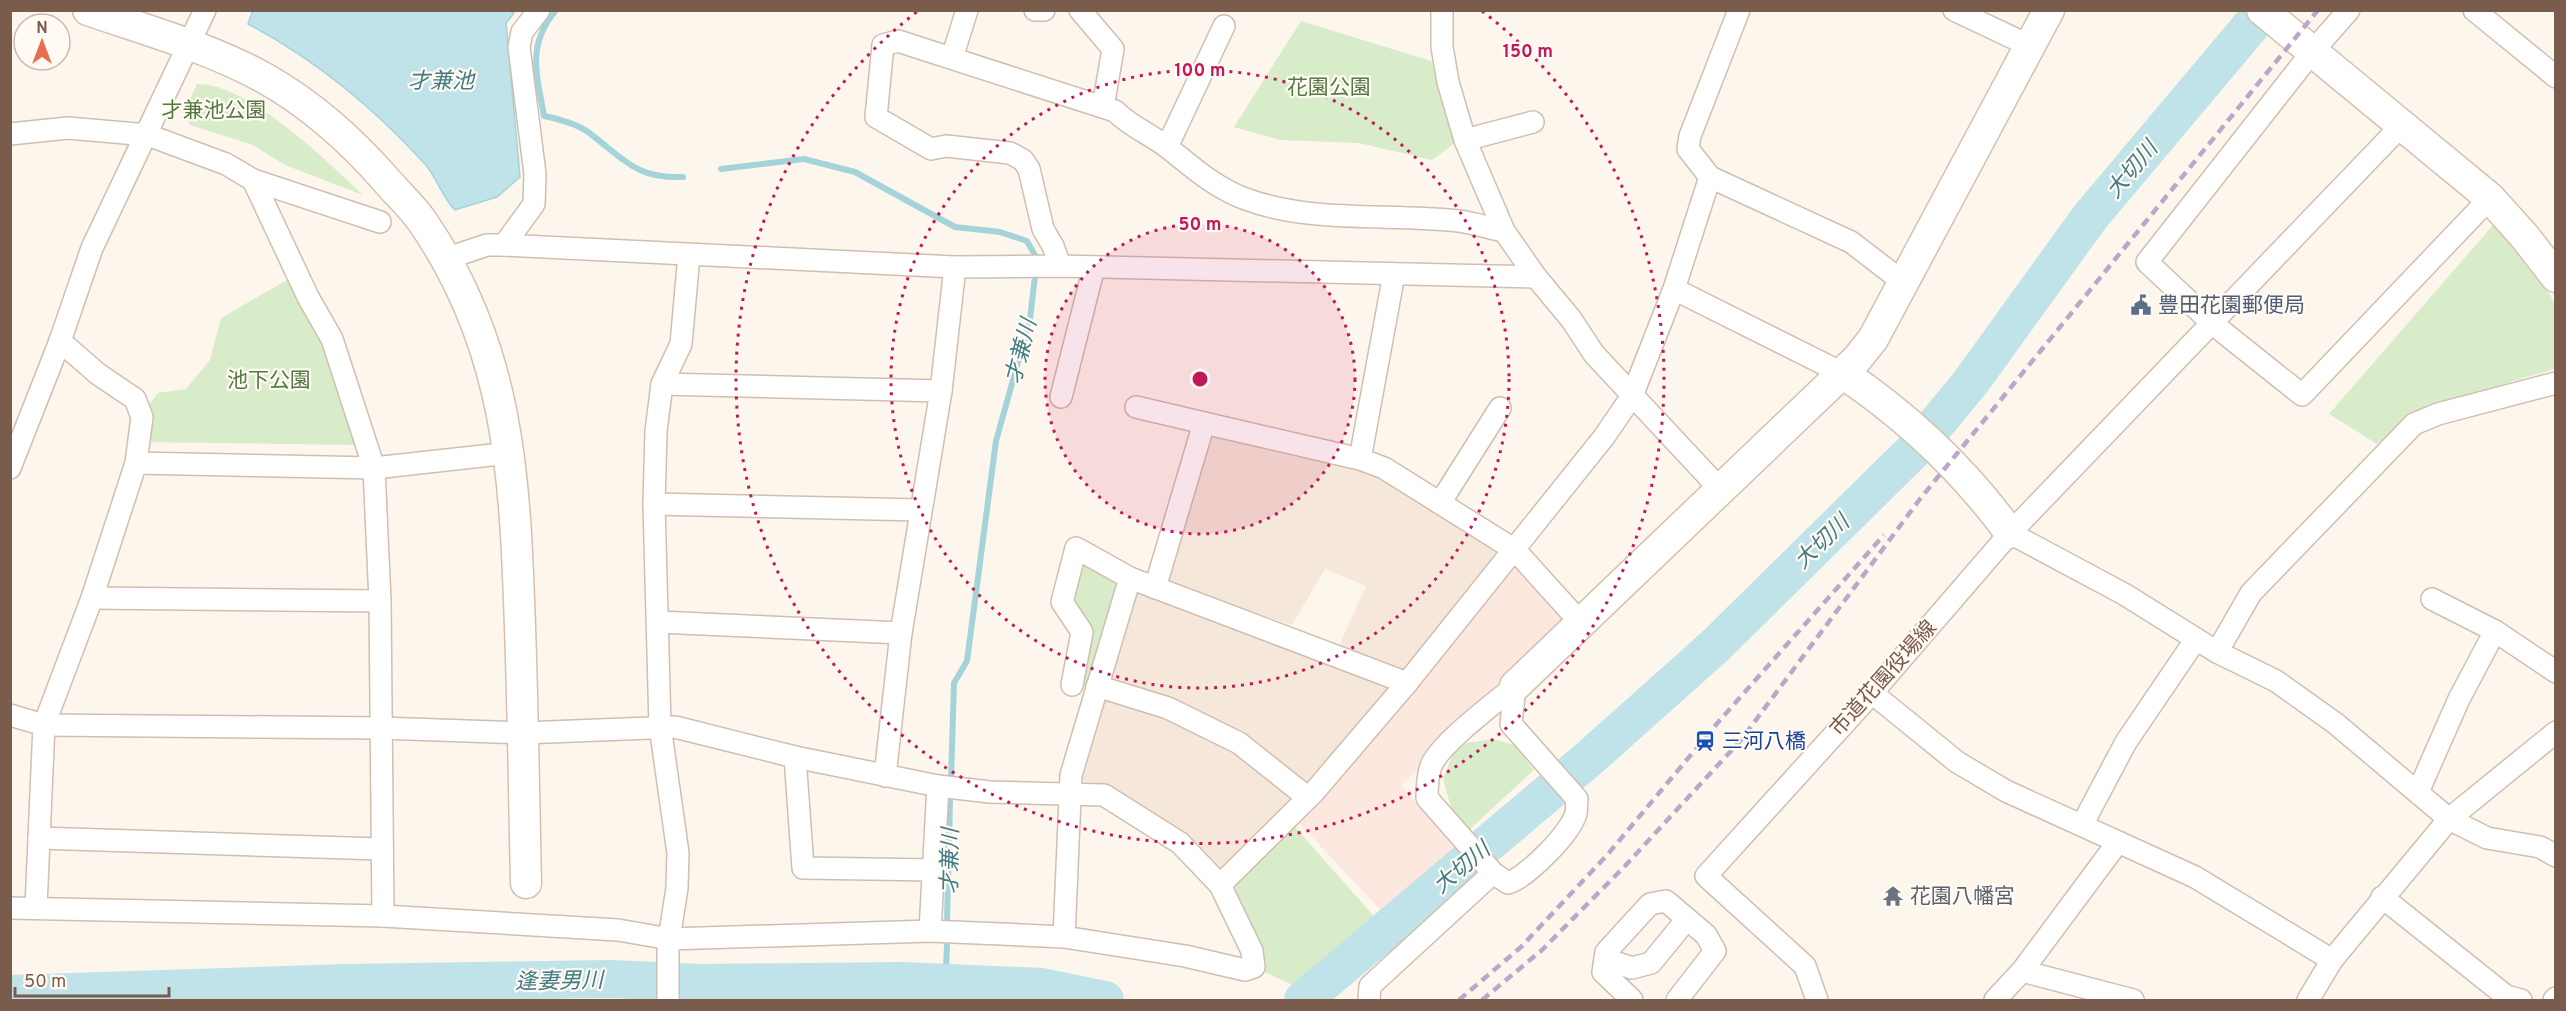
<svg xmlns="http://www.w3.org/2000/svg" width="2566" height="1011" font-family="Overpass,'Noto Sans JP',sans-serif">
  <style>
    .residential { fill: #f5e8da }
    .commercial { fill: #fde8e0 }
    .green { fill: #d8ecc9 }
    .water { fill: #bfe3e8; stroke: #a5d3da; stroke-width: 1.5 }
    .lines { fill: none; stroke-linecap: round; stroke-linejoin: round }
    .stream { stroke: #a5d3da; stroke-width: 6 }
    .river { stroke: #bfe3e8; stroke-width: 38 }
    .street-casing { stroke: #d1beb0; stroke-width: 24 }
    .secondary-casing { stroke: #d6c0b0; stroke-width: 33 }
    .street { stroke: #fff; stroke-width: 21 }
    .secondary { stroke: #fff; stroke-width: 30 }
    .rail { stroke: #b9a8c9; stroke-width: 4.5; stroke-dasharray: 9 6; stroke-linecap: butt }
    .ring { fill: none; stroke: #c2185b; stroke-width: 3; stroke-dasharray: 3 6 }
    .labels { text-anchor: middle; stroke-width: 4.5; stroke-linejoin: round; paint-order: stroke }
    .park-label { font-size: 21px; fill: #537a41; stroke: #fffaf3 }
    .service-label { font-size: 21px; fill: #4e5e75; stroke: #fffaf3; text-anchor: start }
    .street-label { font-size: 21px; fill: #7a5c4d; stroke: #fffaf3 }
    .transit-label { font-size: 21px; fill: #164399; stroke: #fffaf3; text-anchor: start }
    .worship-label { font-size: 21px; fill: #5b616d; stroke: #fffaf3; text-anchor: start }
    .water-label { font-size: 22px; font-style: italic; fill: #437c86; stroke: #fffaf3 }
    .centre { fill: #c2185b; stroke: #fffaf3; stroke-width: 3 }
    .ring-label { font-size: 18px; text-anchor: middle; font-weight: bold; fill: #c2185b; stroke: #fffaf3; stroke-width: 4.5; stroke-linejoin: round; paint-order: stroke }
  </style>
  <rect width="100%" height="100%" fill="#fdf6ec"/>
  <!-- residential -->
  <g class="residential">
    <path d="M1202 429 1360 459 1507 550 1403 676 1339 646 1366 586 1325 569 1292 625 1164 583Z"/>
    <path d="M1133 584 1400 685 1309 792 1102 681Z"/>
    <path d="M1104 697 1239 743 1300 797 1227 878 1105 787 1077 779Z"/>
  </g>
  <!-- commercial -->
  <path class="commercial" d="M1511 555 1574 623 1401 785 1458 851 1383 913 1297 821Z"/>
  <!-- green -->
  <g class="green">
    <path d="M1301 21 1431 61 1459 140 1432 160 1359 143 1280 140 1234 127Z"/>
    <path d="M197 84C246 82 328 162 363 195L285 165 253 145 190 125 185 111Z"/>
    <path d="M2494 224 2547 289 2555 305V369L2513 381 2424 412 2377 444 2329 414Z"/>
    <path d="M294 276 359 434 357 445 146 442 144 437 149 405 158 393 186 389 210 360 221 318Z"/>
    <path d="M1079 554 1124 580 1090 688 1078 684 1067 602Z"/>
    <path d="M1493 739 1515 745 1534 770 1470 829 1453 815 1443 778 1454 752 1466 743Z"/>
    <path d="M1295 827 1379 922 1292 985 1265 972 1264 951 1229 886Z"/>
  </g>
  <!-- water -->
  <path class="water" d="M253 10 510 11 514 13 506 23 520 177 497 197 455 210C442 197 437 178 425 164 373 107 316 60 248 24Z"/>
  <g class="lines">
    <!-- stream -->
    <g class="stream">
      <path d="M556 10C526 46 537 74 544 116 559 119 575 123 588 132 623 158 635 179 683 177"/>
      <path d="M721 169 804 159 855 172 955 227 1000 232 1027 241 1037 259 1030 319 996 441 967 661 954 683 951 780"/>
      <path d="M947 922 950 801"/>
      <path d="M938 983 946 967 947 946"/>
    </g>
    <!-- river -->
    <g class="river">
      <path d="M10 994 345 983 610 979 700 983 902 981 1042 987 1105 1000"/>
      <path d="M1303 1000 1593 755 1715 646 1918 446 1970 383 2090 217 2264 10"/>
    </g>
    <!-- street casing -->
    <g class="street-casing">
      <g id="street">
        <path d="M1035 10H1044"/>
        <path d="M1080 10 1113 49 1103 107"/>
        <path d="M1442 10V47L1448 82 1465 140 1504 231 1536 277 1571 319 1594 354 1720 489"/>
        <path d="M1954 10 2030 46"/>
        <path d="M2349 10 2312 52 2147 262 2213 324 2302 395 2490 198"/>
        <path d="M2474 10 2556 77"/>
        <path d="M952 58 967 10"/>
        <path d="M10 134 68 128 148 135 226 164 253 180 308 297 332 339 374 468 380 601 383 916"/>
        <path d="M1465 140 1533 122"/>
        <path d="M1167 147 1224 26"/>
        <path d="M1710 177 1851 242 1903 282"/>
        <path d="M253 180 380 222"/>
        <path d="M504 245 534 204 535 174 519 47 522 32 539 10"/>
        <path d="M445 259 487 245H504L955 267 1060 266 1536 277"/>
        <path d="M1060 266 1053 246 1043 229 1029 169 1023 160 1010 153 946 146 931 149 876 117 883 45 898 41 1115 111C1131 127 1150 134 1167 147 1191 166 1214 187 1243 198 1310 224 1389 213 1459 221 1474 223 1489 228 1504 231"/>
        <path d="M1394 274 1360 459 1384 468 1515 550 1580 622"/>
        <path d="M1674 289 1844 374"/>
        <path d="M60 341 98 374 135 399 142 417 136 463"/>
        <path d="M662 384 941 391"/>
        <path d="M1061 397 1094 267"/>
        <path d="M1136 407 1204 423"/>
        <path d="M10 468 60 341 92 248 205 10"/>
        <path d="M1440 503 1500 408"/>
        <path d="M654 504 920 510"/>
        <path d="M2010 533 2124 594 2217 652 2276 681 2335 723 2449 819 2487 838 2540 847 2556 856"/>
        <path d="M1155 588 1204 423 1360 459"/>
        <path d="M92 598 380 601"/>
        <path d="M2432 599 2495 631 2556 672"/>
        <path d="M658 622 901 633"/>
        <path d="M2217 652 2251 593 2414 424 2438 414 2556 383"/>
        <path d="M1072 685 1082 632 1062 602 1076 548 1130 578 1407 683"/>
        <path d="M1097 686 1168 708 1239 743 1307 797"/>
        <path d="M1515 686 1511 724 1577 799C1576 804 1577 809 1576 813 1572 832 1526 878 1508 883L1493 873 1427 798C1427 788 1427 777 1431 766 1440 743 1494 704 1515 686Z"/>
        <path d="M1872 693 1957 762 2006 791 2195 877 2332 960"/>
        <path d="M10 715 44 725 380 728 523 733 675 727 795 757 938 786 990 792 1104 795 1180 843 1220 885 1252 951 1254 967 1245 970 1185 956 1064 937 1001 934 930 931 670 939 618 930 383 916 10 908"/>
        <path d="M795 757 803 868 935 870"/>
        <path d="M885 776 901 633 941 391 955 267"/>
        <path d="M2418 792 2459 699 2495 631"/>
        <path d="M2082 825 2126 742 2196 639"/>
        <path d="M39 838 381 849"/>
        <path d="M1220 885 1314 792 1407 683 1604 437 1632 396 1674 289 1710 177 1688 149 1690 136 1739 10"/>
        <path d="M2382 897 2506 996 2521 1000"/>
        <path d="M36 907 44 725 92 598 136 463 374 468 510 453"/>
        <path d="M930 931 938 786"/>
        <path d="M1064 937 1071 775 1130 578"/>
        <path d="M1605 959 1632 968 1651 963 1687 919"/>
        <path d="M2022 971 2118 842"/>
        <path d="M668 1000V946L677 888 678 853 660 726 654 504 656 431 662 384 681 344 689 255"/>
        <path d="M1369 1000 1370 986 1493 873"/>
        <path d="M1632 1000 1603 972 1606 952 1650 904 1666 901 1706 935 1715 951 1677 1000"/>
        <path d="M1817 1000 1805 966 1706 876 1872 693 2010 533 2402 125"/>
        <path d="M1995 1000 2022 971 2133 1000"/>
        <path d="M2308 1000 2332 960 2449 819 2556 732"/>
        <path d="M2554 1000 2556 998"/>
      </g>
    </g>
    <!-- secondary casing -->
    <g class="secondary-casing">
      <g id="secondary">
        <path d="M88 10C148 31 211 48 266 79 312 105 351 140 386 180 398 194 412 207 422 221 510 348 515 478 520 627 523 712 524 797 526 883"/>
        <path d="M2262 10 2490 198 2525 237 2556 277"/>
        <path d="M1844 374C1909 418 1964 470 2010 533"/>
        <path d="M1515 686 1857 359 1873 339 2049 10"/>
      </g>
    </g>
    <!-- street -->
    <use href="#street" class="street"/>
    <!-- secondary -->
    <use href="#secondary" class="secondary"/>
    <!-- rail -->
    <g class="rail">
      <path d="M1459 1000 1521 947 1608 854 1720 720 1884 535"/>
      <path d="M1482 1000 1542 950 1625 866 1741 740 1920 499 2318 10"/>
    </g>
  </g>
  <!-- distance rings -->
  <circle cx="1200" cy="379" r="155" fill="#c2185b" fill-opacity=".12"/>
  <g class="ring">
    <circle cx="1200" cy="379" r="155"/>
    <circle cx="1200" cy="379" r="309"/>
    <path d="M1482 11A464 464 0 1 1 918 11"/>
  </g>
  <!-- icons -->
  <defs>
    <g id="civic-bare" transform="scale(1.62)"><path d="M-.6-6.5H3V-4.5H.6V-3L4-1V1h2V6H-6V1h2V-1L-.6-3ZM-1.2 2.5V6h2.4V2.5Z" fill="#5c6f8a" stroke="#fffaf3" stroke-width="2.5" paint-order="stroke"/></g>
    <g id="station-bare" transform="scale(1.62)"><path d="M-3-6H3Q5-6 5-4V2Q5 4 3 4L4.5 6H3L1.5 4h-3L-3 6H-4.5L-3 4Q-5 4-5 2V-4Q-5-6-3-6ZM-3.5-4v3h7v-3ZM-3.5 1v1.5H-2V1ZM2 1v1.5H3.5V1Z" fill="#1a4fb4" stroke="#fffaf3" stroke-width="2.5" paint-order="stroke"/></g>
    <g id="temple-bare" transform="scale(1.62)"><path d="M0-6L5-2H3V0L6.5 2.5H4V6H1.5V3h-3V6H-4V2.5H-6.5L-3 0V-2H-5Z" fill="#6b7280" stroke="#fffaf3" stroke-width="2.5" paint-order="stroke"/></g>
  </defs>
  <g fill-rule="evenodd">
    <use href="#civic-bare" x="2141" y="305"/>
    <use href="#station-bare" x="1705" y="741"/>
    <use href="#temple-bare" x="1893" y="896"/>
  </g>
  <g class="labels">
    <!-- park labels -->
    <g class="park-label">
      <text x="1329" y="94">花園公園</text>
      <text x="214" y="117">才兼池公園</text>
      <text x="269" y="387">池下公園</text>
    </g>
    <!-- service labels -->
    <g class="service-label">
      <text x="2158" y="312">豊田花園郵便局</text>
    </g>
    <!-- street labels -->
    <g class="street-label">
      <text transform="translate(1883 678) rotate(-48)" y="7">市道花園役場線</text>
    </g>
    <!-- transit labels -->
    <g class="transit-label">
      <text x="1722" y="748">三河八橋</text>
    </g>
    <!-- worship labels -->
    <g class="worship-label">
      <text x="1910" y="903">花園八幡宮</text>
    </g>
    <!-- water labels -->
    <g class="water-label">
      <text x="441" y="88">才兼池</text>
      <text transform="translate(2131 169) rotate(-50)" y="8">大切川</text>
      <text transform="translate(1020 351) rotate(-75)" y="8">才兼川</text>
      <text transform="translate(1821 541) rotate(-44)" y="8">大切川</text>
      <text transform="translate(949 861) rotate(-89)" y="8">才兼川</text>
      <text transform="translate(1461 867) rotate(-40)" y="8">大切川</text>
      <text transform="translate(559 980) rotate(-1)" y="8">逢妻男川</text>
    </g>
  </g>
  <circle cx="1200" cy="379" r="9" class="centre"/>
  <g class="ring-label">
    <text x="1528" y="57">150 m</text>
    <text x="1200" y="76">100 m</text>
    <text x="1200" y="230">50 m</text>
  </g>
  <!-- border -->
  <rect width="2566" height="1011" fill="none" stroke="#7a5c4d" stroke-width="24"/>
  <!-- north arrow -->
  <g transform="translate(42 42)"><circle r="28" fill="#fffaf3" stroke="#cabbb1" stroke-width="1.5"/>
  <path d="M0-4.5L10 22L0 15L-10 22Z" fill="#e76f51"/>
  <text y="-9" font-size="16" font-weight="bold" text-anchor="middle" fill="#7a5c4d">N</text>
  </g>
  <!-- scale -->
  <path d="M15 987v9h154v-9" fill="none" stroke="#7a5c4d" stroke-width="3"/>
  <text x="24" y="987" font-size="18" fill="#7a5c4d" stroke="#fffaf3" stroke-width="4.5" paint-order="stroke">50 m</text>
</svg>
